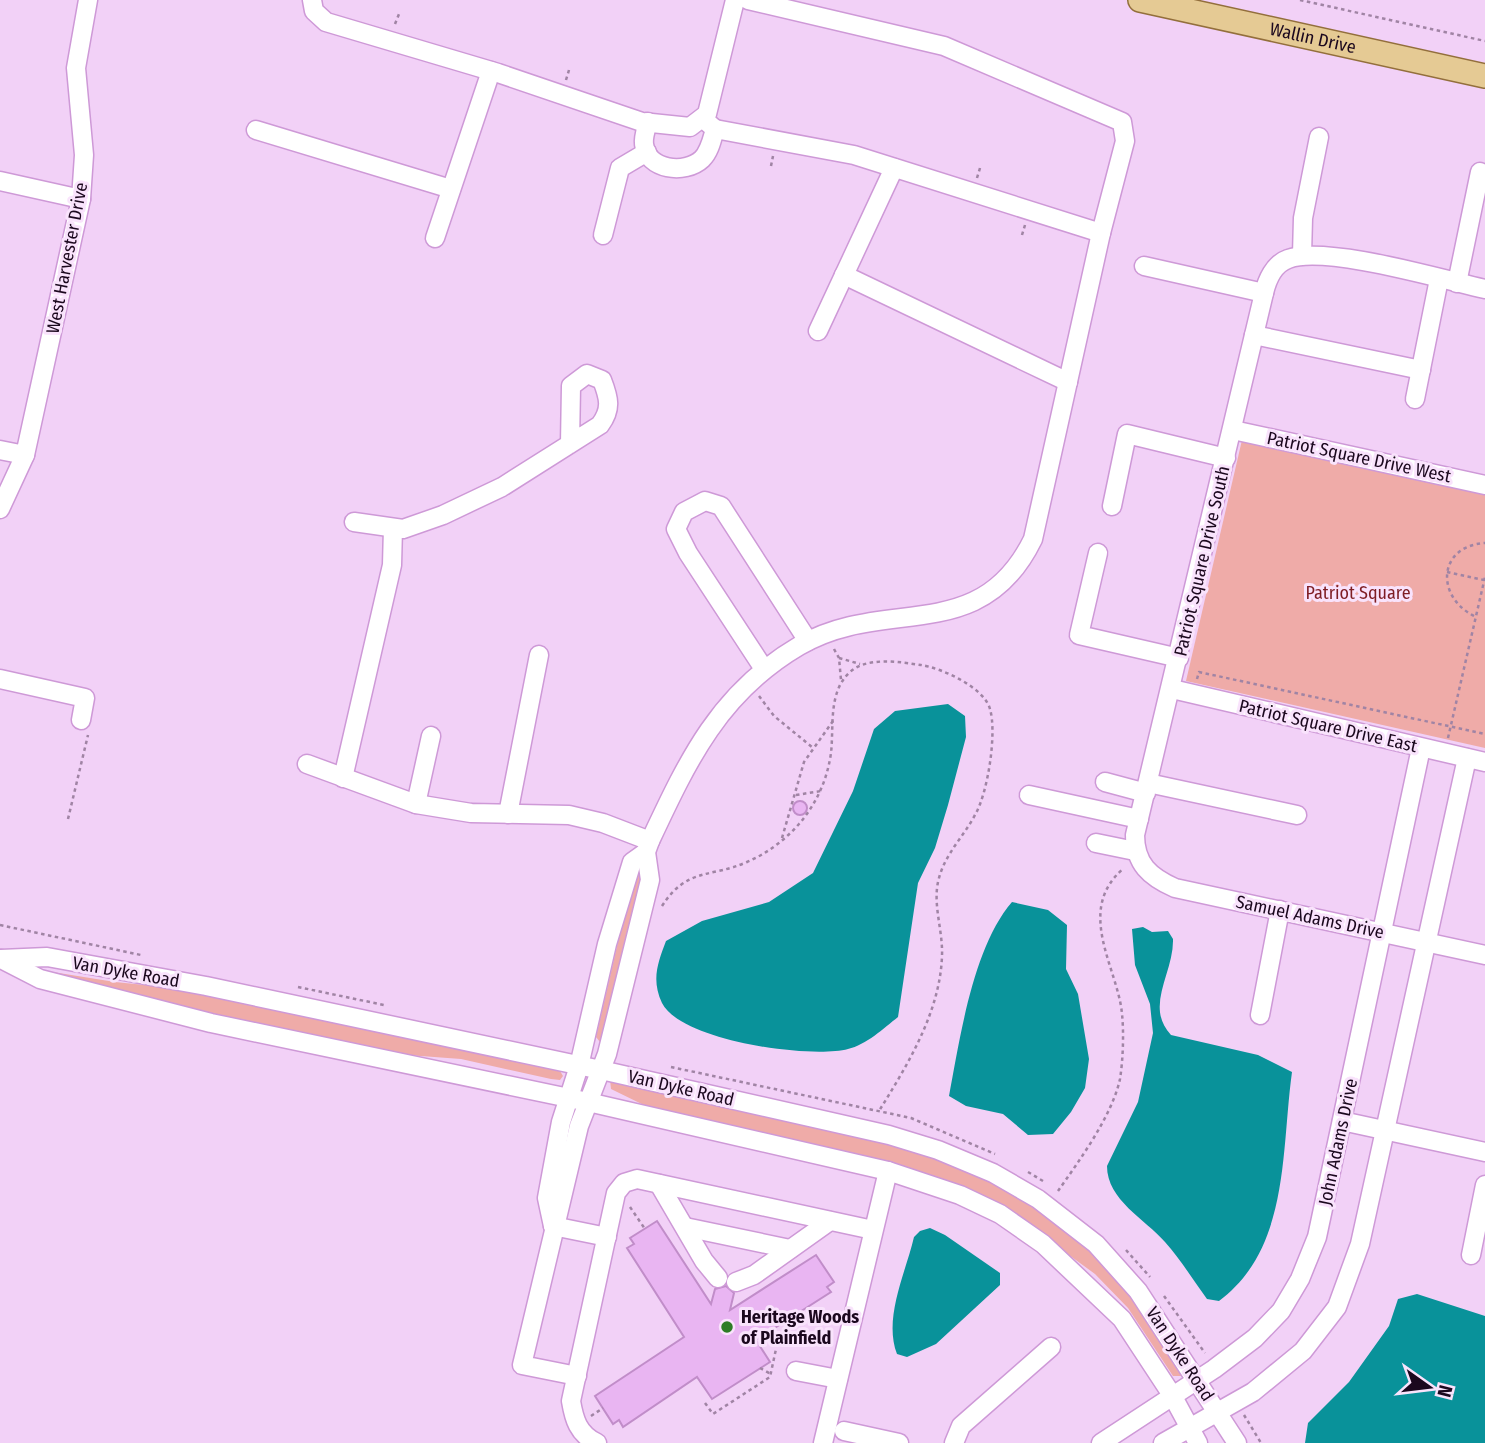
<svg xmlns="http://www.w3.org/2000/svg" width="1485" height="1443" font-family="'Fira Sans Condensed',sans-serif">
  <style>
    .green { fill: #efaba8 }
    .water { fill: #09929a }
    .building { fill: #e9b5f2; stroke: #c18dc9; stroke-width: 2 }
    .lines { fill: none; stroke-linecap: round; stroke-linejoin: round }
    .minor-casing { stroke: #ce99d7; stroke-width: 21 }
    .major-casing { stroke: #936f3c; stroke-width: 26 }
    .path { stroke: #a084a4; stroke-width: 2.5; stroke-dasharray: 3.5 3.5; stroke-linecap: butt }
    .minor { stroke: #fff; stroke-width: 18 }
    .major { stroke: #e5ca94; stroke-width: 23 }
    .poi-dot { fill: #2d7c26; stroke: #f9e3fc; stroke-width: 2.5 }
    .labels { text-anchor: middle; stroke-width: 6; stroke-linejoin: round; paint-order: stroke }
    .street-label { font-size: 18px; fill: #1b081e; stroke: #f9e3fc }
    .park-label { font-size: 18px; fill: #7e1d24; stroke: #f9e3fc }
    .poi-label { font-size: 18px; font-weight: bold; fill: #1b081e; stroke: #f9e3fc; text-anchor: start }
  </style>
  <rect width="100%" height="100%" fill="#f2d1f7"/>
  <!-- green -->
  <g class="green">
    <path d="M1242 440 1485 494V748L1186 681Z"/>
    <path d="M639 864 643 874 600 1042 596 1037 632 881Z"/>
    <path d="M34 969 115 982 204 991 543 1065 560 1071 563 1076 560 1080 551 1079 461 1059 394 1054 206 1013Z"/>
    <path d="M610 1080 904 1145 983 1175 1056 1221 1101 1260 1120 1280 1181 1372V1376H1173L1128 1308 1095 1274 1047 1239 977 1195 897 1164 654 1110 611 1089Z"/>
  </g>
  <!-- water -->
  <g class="water">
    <path d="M948 704 965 716 966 737 948 805 935 848 918 883 898 1017C884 1028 866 1045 848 1049 810 1059 681 1041 662 1003 651 980 658 962 666 941L702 921 769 902 813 873 853 791 874 729 895 711Z"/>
    <path d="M1012 902 1048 910 1067 925 1066 969 1078 994 1089 1059 1085 1088 1071 1112 1053 1134 1028 1135 1003 1114 966 1106 949 1096C960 1038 973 947 1012 902Z"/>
    <path d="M1143 927 1152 932 1168 931 1173 939C1174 973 1144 1006 1171 1035L1258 1055 1292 1072C1281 1151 1290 1248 1219 1301L1207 1299C1193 1280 1181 1260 1165 1242 1145 1219 1107 1200 1107 1166L1138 1102 1153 1033 1150 1004 1135 965 1132 929Z"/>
    <path d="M930 1228 945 1235 1000 1273V1285L936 1344 907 1357 897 1354C883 1318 906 1272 914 1237L920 1231Z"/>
    <path d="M1417 1294 1485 1316V1443H1305L1308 1423 1349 1382 1389 1326 1398 1299Z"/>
  </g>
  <!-- building -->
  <g class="building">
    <circle cx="800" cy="808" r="7"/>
    <path d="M657 1221 711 1304 715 1289 726 1286 734 1293 730 1310 816 1255 834 1282 827 1287 831 1292 756 1340 770 1362 712 1399 697 1377 623 1427 619 1420 613 1424 595 1396 684 1337 627 1248 634 1244 630 1238Z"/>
  </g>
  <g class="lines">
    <!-- minor casing -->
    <g class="minor-casing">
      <g id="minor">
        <path d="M312 0 314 11 326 22 498 73 642 122 690 127 707 114 735 0"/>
        <path d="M648 122C646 129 643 138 644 144 647 170 685 175 702 159 710 151 712 139 715 129L708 123"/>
        <path d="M715 129 854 155 1101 233"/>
        <path d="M256 130 451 189"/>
        <path d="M0 181 81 199"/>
        <path d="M603 235 620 168 647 152"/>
        <path d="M435 238 491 71"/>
        <path d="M1302 255 1303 218 1319 137"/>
        <path d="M1144 266 1264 293"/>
        <path d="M844 275 1068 382"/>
        <path d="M1457 283 1480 172"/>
        <path d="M1485 289C1441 279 1325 245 1288 259 1274 264 1267 280 1264 293L1135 835C1135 864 1150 877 1175 888L1485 955"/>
        <path d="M818 331 894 168"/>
        <path d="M1254 335 1421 370"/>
        <path d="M1415 399 1439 279"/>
        <path d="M1233 430 1485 485"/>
        <path d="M0 450 25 455"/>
        <path d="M1112 506 1127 434 1226 458"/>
        <path d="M0 509 25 455 81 199 84 155 76 68 88 0"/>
        <path d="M354 522 403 529 443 515 502 487 600 425C612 409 609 398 602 380L587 374 571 386 570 444"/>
        <path d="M1098 553 1079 635 1179 658"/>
        <path d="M764 669 688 553 676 529 684 512 705 501 721 506 808 641"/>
        <path d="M0 679 85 698 81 720"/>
        <path d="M1172 689 1485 762"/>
        <path d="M307 764 416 804 471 813 569 815 603 823 650 841"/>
        <path d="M343 778 392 565 393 528"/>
        <path d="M1105 782 1146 793"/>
        <path d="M1148 783 1297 815"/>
        <path d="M1029 795 1139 819"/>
        <path d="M416 804 431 736"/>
        <path d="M508 814 539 655"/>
        <path d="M1096 843 1135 851"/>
        <path d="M1 959 47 957 206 986 601 1070 889 1135 938 1150 993 1173 1038 1199 1096 1244 1138 1291 1237 1443"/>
        <path d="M1 959 40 979 211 1023 588 1102 888 1171 960 1195 1000 1214 1043 1244 1122 1319 1172 1395 1198 1443"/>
        <path d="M1260 1015 1280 910"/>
        <path d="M1342 1121 1485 1152"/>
        <path d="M659 1184 704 1261 718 1278"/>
        <path d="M553 1226 547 1198 561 1122 579 1066 607 944 632 862 646 852"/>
        <path d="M553 1226 607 1237"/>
        <path d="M685 1227 790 1249"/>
        <path d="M1471 1255 1485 1185"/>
        <path d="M736 1282 754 1275 830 1221"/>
        <path d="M796 1371 838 1379"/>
        <path d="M577 1376 522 1365 579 1126 607 1054 650 880 646 852 650 841C688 760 719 693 799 646 885 595 980 648 1033 539L1101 233 1125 141 1122 122 944 46 748 0"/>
        <path d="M844 1431 899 1443"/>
        <path d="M597 1443C578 1434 574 1419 571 1401L616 1193 624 1183 637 1179 873 1230"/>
        <path d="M823 1443 888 1171"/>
        <path d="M954 1443 961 1426 1051 1347"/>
        <path d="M1101 1443 1214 1369 1255 1338 1281 1311 1300 1279 1317 1237 1421 748"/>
        <path d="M1163 1443 1253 1392 1303 1351 1337 1307 1360 1244 1467 758"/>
      </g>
    </g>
    <!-- major casing -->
    <g class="major-casing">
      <g id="major">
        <path id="s1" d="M1140 0 1485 76"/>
      </g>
    </g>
    <!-- path -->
    <g class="path">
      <path d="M1300 0 1485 41"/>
      <path d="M395 24 399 14"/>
      <path d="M566 80 569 70"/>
      <path d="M771 166 773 156"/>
      <path d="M977 178 980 168"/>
      <path d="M1022 235 1025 225"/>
      <path d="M1447 572 1484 580"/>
      <path d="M1474 616C1435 596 1438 546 1485 543"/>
      <path d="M834 649 839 658 841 680"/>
      <path d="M839 658 860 664"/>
      <path d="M1197 679 1199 672 1485 734"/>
      <path d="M759 696 774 716 812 747"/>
      <path d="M1448 738 1485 577"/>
      <path d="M796 795 821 791"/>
      <path d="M68 819 88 735"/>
      <path d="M782 838 804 762 833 721"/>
      <path d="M662 906C687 867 711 878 747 862 766 854 785 840 799 824 816 804 827 781 831 753 834 727 828 693 849 673 866 656 900 662 921 665 941 668 984 687 990 709 997 733 988 791 976 813 964 837 944 854 938 882 933 906 943 931 942 956 940 1012 908 1064 879 1111"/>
      <path d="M0 925 141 955"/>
      <path d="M298 987 384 1005"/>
      <path d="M671 1067 911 1118 995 1154"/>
      <path d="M1028 1172 1043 1181"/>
      <path d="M1058 1191C1079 1161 1112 1116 1120 1079 1123 1060 1124 1033 1122 1014 1118 968 1074 910 1124 868"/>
      <path d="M630 1207 645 1229"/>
      <path d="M1126 1250 1150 1277"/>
      <path d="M1164 1296 1205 1353"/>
      <path d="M760 1368 771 1374"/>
      <path d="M705 1403 713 1414 770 1377 776 1349"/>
      <path d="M1244 1415 1261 1443"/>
      <path d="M591 1416 603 1408"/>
    </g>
    <!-- minor -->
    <use href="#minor" class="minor"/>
    <!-- major -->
    <use href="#major" class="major"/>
  </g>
  <!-- markers -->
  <circle class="poi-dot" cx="727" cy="1327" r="7"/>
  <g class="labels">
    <!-- street labels -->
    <g class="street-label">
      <text dy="6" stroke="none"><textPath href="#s1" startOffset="177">Wallin Drive</textPath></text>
      <text transform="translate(67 258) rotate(-79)" y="6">West Harvester Drive</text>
      <text transform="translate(1359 457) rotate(12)" y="6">Patriot Square Drive West</text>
      <text transform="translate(1202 561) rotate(-77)" y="6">Patriot Square Drive South</text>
      <text transform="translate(1328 726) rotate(13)" y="6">Patriot Square Drive East</text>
      <text transform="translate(1310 917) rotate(12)" y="6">Samuel Adams Drive</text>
      <text transform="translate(126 972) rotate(10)" y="6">Van Dyke Road</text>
      <text transform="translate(681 1088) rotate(13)" y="6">Van Dyke Road</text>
      <text transform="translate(1338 1142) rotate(-78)" y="6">John Adams Drive</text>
      <text transform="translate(1180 1354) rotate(57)" y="6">Van Dyke Road</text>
    </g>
    <!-- park labels -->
    <g class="park-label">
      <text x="1358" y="599">Patriot Square</text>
    </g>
    <!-- poi labels -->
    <g class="poi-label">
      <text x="741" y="1323">Heritage Woods<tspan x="741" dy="21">of Plainfield</tspan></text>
    </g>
  </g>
  <!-- north arrow -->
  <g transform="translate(1429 1387) rotate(104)" stroke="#f9e3fc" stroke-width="5" paint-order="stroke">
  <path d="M0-5L12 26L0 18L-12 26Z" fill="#1b081e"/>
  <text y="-10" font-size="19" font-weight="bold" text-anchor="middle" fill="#1b081e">N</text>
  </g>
</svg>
